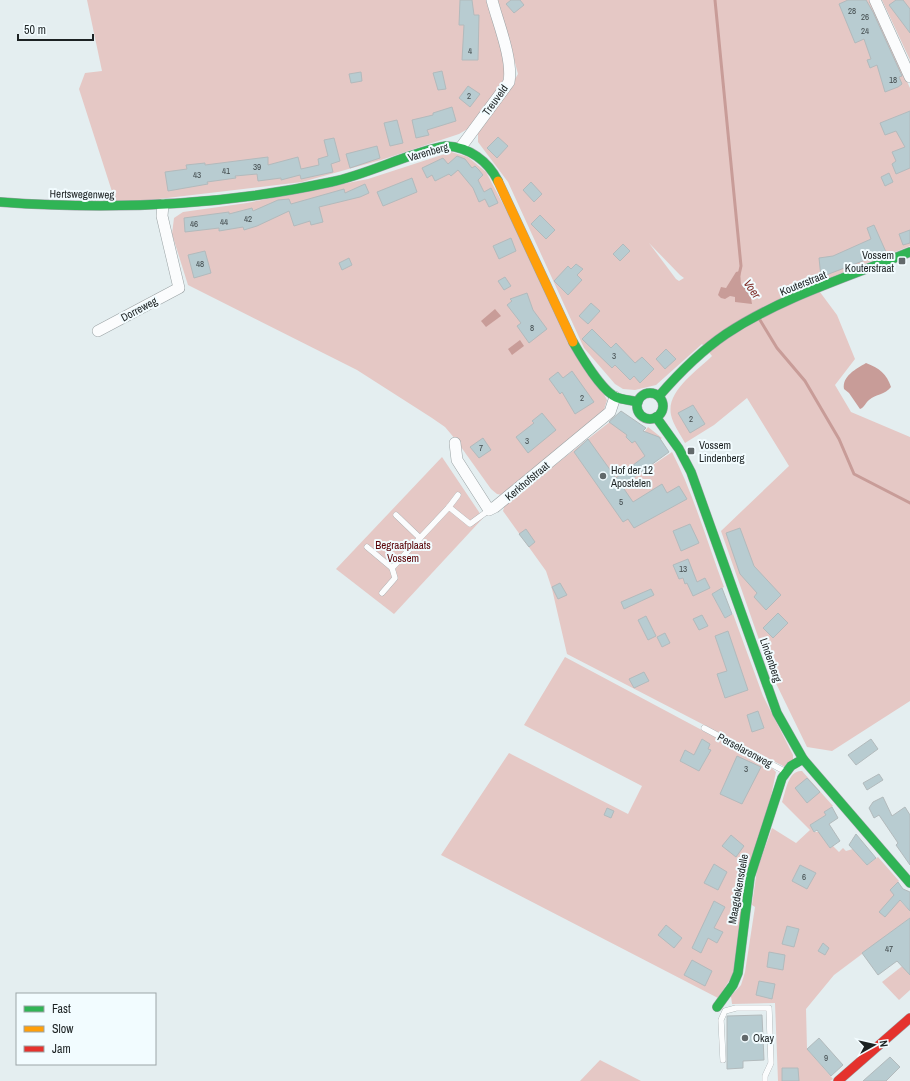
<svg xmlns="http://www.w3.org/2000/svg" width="910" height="1081" font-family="'Archivo Narrow',sans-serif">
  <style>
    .green { fill: #e5c8c5; fill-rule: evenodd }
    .water { fill: #c89c98 }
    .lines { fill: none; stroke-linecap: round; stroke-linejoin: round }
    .stream { stroke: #c89c98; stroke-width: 3 }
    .building { fill: #b8ccd1; stroke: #b2babc }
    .lane-casing { stroke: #9aa2a4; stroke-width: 6 }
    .street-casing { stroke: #9aa2a4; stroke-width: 12 }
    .fast-casing { stroke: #9aa2a4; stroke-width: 10 }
    .slow-casing { stroke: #9aa2a4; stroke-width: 10 }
    .jam-casing { stroke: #9aa2a4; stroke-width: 10 }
    .lane { stroke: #fbfcfd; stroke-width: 5.5 }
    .street { stroke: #fbfcfd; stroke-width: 11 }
    .fast { stroke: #30b455; stroke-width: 9 }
    .slow { stroke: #ff9f0a; stroke-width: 9 }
    .jam { stroke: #e5322d; stroke-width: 9 }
    .poi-dot { fill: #62696b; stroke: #f2fcff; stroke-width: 1.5 }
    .labels { text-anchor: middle; stroke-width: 4; stroke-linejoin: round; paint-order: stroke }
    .number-label { font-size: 9px; fill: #434c4e }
    .street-label { font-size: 11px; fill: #1c2223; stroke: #f2fcff }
    .poi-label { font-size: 11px; fill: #1c2223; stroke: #f2fcff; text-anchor: start }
    .park-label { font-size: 11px; fill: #580206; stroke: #f2fcff }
    .water-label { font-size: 12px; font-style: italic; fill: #7f2d28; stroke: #f2fcff }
  </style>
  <rect width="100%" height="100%" fill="#e4eef0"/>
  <!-- green -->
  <g class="green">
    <path d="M87 0H487L505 64 503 83 469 128 459 134 381 160 302 182 116 204 79 89 85 73 102 71Z"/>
    <path d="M498 0H869L910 88V246L814 284 837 315 855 359 835 385 851 412 910 437V701L832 751 807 747 770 671 721 531 789 466 747 398 714 425 685 443C680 434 673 424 671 415 666 391 697 371 712 356L702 344 656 385 635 390 623 389 615 384 584 348 508 182 478 142V133L501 102 518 74ZM649 243 680 275 684 278 679 281 676 279ZM740 278 741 284 748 290 751 297 730 296 726 288Z"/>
    <path d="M882 0H910V60Z"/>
    <path d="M451 152 468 157 486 172 607 400 604 410 502 495 497 494 491 489 456 440 445 427 432 418 357 370 188 285 172 234 174 218 183 212 247 203 368 179Z"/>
    <path d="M611 421 639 439 648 427 662 438 643 451 647 457 632 479 672 452C694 495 707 542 724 587L712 594 725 618 733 614 763 696 793 755V760L785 767 567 654 552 589 546 571 503 511 505 504Z"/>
    <path d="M442 457 483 518 394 614 336 569Z"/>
    <path d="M565 657 771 767 776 772 734 973 718 998 441 855 509 753 628 814 642 786 524 725Z"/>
    <path d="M802 771 833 806 825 812 826 815 810 825 814 832H819L830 848 833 846 839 852 843 848 846 851 853 849 867 865 878 857 899 881 890 890 907 908 910 905V918L834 975 806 1009 807 1049 833 1079 830 1081H778L775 1003 732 1004 731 996 741 985 745 972 755 907 752 905 757 870 772 828 796 843 810 830 782 802C786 791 788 770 802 771Z"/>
    <path d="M910 960V990L899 1000 882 982Z"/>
    <path d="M600 1060 641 1081H580Z"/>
  </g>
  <!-- water -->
  <g class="water">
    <path d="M740 271 741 284 745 288 749 287 752 304 735 302V297L730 296 725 299 721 298 718 295 721 287 726 288 736 272Z"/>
    <path d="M495 309 501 316 486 327 481 321Z"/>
    <path d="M520 340 524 346 512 355 508 349Z"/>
    <path d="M866 363C879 368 887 374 891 387 885 395 876 394 869 400 865 403 865 407 860 409L849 393 844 389C842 376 856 369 866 363Z"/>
  </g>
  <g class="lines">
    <!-- stream -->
    <g class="stream">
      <path d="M715 0 741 266 739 275"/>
      <path d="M760 320 777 348 805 381 839 439 854 474 910 503"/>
    </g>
  </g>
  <!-- building -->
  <g class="building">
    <path d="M460 0H472L474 15H479L478 60H462L464 25H459Z"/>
    <path d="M511 0H520L524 5 514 13 506 4Z"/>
    <path d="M848 0H866L873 12 902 76 899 77 902 84 898 87 885 92 877 65 870 68 867 60 871 59 864 39 855 43 839 4Z"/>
    <path d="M896 0H903L910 9V33L889 5Z"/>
    <path d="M442 71 446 89 438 90 433 73Z"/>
    <path d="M361 72 362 81 351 83 349 74Z"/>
    <path d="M468 86 480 94 470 107 459 98Z"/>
    <path d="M452 107 456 121 427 130 429 135 416 138 412 120 433 115V113Z"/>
    <path d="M910 111V168L896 174 892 164 896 161 892 152 905 147 896 131 885 135 880 123Z"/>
    <path d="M397 120 403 143 390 146 384 123Z"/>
    <path d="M498 137 508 146 497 158 487 148Z"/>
    <path d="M334 138 340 161 331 164 333 172 301 179 300 175 281 180V178L258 181 257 174 235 176 236 178 207 182 208 184 168 191 165 172 187 169 186 165 205 163V165L268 157V165L298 157 301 169 319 165 318 159 328 156 324 140Z"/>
    <path d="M377 146 380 158 350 168 346 154Z"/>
    <path d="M457 156 465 159 472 168 475 166 479 170 483 175 478 180 484 192 491 188 498 203 489 207 485 199 479 202 473 188 458 170 451 176 449 174 435 181 432 175 427 178 422 168 443 158 448 164Z"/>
    <path d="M889 173 893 182 885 186 881 177Z"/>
    <path d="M412 178 417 192 383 206 377 192Z"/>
    <path d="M531 182 542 194 534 202 523 190Z"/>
    <path d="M365 184 369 193 360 197 319 207 323 222 311 225 310 221 294 226 289 211 257 226 244 230 243 227 219 231V228L185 232 184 218 229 212V214L252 208 253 211 278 200 289 199 291 204 344 189 345 193Z"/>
    <path d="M540 215 555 230 546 239 531 224Z"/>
    <path d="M874 225 886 252 821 277 819 258 833 256 871 239 867 228Z"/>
    <path d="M910 230V243L903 245 899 234Z"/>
    <path d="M511 238 516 251 499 259 493 246Z"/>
    <path d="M623 244 630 251 620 261 613 254Z"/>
    <path d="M205 251 211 273 194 278 188 255Z"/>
    <path d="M349 258 352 265 342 270 339 263Z"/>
    <path d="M576 264 583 269 577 275 582 280 568 295 554 281 568 266 571 269Z"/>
    <path d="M505 277 511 286 504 290 498 281Z"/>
    <path d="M527 293 533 310 547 329 529 343 517 326 521 323 507 305 512 301 510 299Z"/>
    <path d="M591 303 600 311 588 324 579 316Z"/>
    <path d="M592 329 611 348 616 343 635 363 642 357 654 369 640 383 634 376 630 380 615 365 612 368 582 339Z"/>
    <path d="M666 349 676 359 665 369 656 359Z"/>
    <path d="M572 371 594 402 575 414 562 392 560 394 549 379 558 372 563 378Z"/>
    <path d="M693 405 705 424 690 433 678 413Z"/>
    <path d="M621 411 646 428 643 431 659 437 669 452 622 486 633 502 662 484 667 493 679 486 687 499 634 528 628 519 623 522 574 452 588 439 616 478 645 456 635 441 632 443 626 437 627 435 609 422Z"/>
    <path d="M542 413 556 430 528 453 516 437 534 423 532 421Z"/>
    <path d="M483 438 491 450 479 458 470 447Z"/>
    <path d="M690 524 699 543 681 551 673 531Z"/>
    <path d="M740 528 754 566 781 595 766 610 754 597 757 593 740 574 726 533Z"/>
    <path d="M526 529 535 542 529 547 519 534Z"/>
    <path d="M688 559 697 582 705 578 710 588 693 596 687 583 685 584 683 578 679 579 673 565Z"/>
    <path d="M560 583 567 595 558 599 552 587Z"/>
    <path d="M722 588 732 614 725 618 712 594Z"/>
    <path d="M651 589 654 595 624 609 621 602Z"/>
    <path d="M778 613 788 623 773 638 763 628Z"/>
    <path d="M702 615 708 626 699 630 693 619Z"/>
    <path d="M646 616 656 636 648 640 638 620Z"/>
    <path d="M728 631 748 690 725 698 717 674 727 671 715 636Z"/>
    <path d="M665 633 670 643 662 647 657 637Z"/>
    <path d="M644 672 649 681 634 688 629 679Z"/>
    <path d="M758 711 764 728 752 732 747 715Z"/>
    <path d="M702 739 710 744 708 749 711 750 699 771 680 761 685 750 694 755Z"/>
    <path d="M871 739 878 749 856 765 848 755Z"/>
    <path d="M737 756 761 767 742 804 720 794Z"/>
    <path d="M879 774 883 780 867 790 863 783Z"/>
    <path d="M807 778 820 792 807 803 795 788Z"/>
    <path d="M883 797 892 816 905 807 910 815V865L896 845 898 843 879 815 874 818 869 808 873 802Z"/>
    <path d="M832 807 838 818 829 824 840 841 830 848 817 830 814 832 810 825 826 815 824 812Z"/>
    <path d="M607 808 614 811 611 818 604 815Z"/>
    <path d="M856 834 876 858 867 865 849 845Z"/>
    <path d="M731 835 744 846 736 857 722 846Z"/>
    <path d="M714 864 727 872 718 890 704 883Z"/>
    <path d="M800 865 816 873 807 889 792 881Z"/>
    <path d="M898 882 903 889 910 892V911L900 900 885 917 879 912 894 895 890 890Z"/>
    <path d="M714 901 725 907 714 928 723 932 717 943 708 938 701 953 692 948Z"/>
    <path d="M910 918V975L897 961 878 975 862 953Z"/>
    <path d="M666 925 682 938 674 948 658 935Z"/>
    <path d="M787 926 799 929 794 947 782 944Z"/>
    <path d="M823 943 829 948 825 955 818 951Z"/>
    <path d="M769 952 785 955 783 970 767 967Z"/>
    <path d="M692 960 712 971 705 986 684 975Z"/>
    <path d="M759 981 775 984 772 999 756 995Z"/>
    <path d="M762 1015 764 1060 743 1061V1068L727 1069V1016Z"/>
    <path d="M819 1038 843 1065 831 1076 807 1049Z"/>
    <path d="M890 1057 900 1067 886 1081H863Z"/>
    <path d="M782 1068H798L799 1081H782Z"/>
  </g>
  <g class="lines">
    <!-- lane casing -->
    <g class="lane-casing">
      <g id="lane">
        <path d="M449 507 458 495"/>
        <path d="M396 515 420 538"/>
        <path d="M367 547 392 568 449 507 470 524 489 510"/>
        <path d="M382 593 395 578 392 568"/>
        <path d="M704 728 786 772"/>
        <path d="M723 1060 721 1020 725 1011 736 1008H769L771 1063 765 1076V1081"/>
      </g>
    </g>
    <!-- street casing -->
    <g class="street-casing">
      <g id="street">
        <path d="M875 0 910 77"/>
        <path d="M461 147 509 82C513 59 498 23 492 0"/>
        <path d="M98 331 179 288 162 216 163 205"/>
        <path d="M455 443 457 460 489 510 495 507 610 412 615 397"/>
      </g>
    </g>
    <!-- fast casing -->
    <g class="fast-casing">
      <g id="fast">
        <path d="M0 202C110 210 222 206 331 182 370 174 407 153 446 146 469 147 488 161 498 181"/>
        <path d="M573 342C581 356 602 391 616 397 623 400 631 400 638 402"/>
        <circle cx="650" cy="406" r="13"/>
        <path d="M659 396C679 373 701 351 726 334 782 297 848 277 910 252"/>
        <path d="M656 417 679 449 691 472 777 713 803 759 910 883"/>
        <path d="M717 1007 733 985 738 973 750 877 782 778 791 766 803 759"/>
      </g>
    </g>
    <!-- slow casing -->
    <g class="slow-casing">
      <path id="slow" d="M498 181 573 342"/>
    </g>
    <!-- jam casing -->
    <g class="jam-casing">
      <path id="jam" d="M838 1081 910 1018"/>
    </g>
    <!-- lane -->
    <use href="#lane" class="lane"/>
    <!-- street -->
    <use href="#street" class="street"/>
    <!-- fast -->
    <use href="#fast" class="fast"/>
    <!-- slow -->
    <use href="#slow" class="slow"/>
    <!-- jam -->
    <use href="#jam" class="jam"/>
  </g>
  <!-- markers -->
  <g class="poi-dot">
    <rect x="898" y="257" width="8" height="8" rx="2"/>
    <rect x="687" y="447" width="8" height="8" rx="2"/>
    <circle cx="603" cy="476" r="4"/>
    <circle cx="745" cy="1038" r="4"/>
  </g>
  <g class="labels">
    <!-- number labels -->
    <g class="number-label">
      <text x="852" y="14">28</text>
      <text x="865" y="20">26</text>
      <text x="865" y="34">24</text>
      <text x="470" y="54">4</text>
      <text x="893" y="83">18</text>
      <text x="469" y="99">2</text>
      <text x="257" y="170">39</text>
      <text x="226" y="174">41</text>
      <text x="197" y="178">43</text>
      <text x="248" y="222">42</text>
      <text x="224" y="225">44</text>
      <text x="194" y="227">46</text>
      <text x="200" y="267">48</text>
      <text x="532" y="331">8</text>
      <text x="614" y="359">3</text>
      <text x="582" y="401">2</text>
      <text x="691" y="422">2</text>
      <text x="527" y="444">3</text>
      <text x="481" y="451">7</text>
      <text x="621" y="505">5</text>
      <text x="683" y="572">13</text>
      <text x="746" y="772">3</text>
      <text x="804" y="880">6</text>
      <text x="889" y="952">47</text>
      <text x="826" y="1061">9</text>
    </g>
    <!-- street labels -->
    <g class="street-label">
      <text transform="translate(495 100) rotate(-54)" y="4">Treuveld</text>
      <text transform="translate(428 152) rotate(-16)" y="4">Varenberg</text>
      <text transform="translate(82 194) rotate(1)" y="4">Hertswegenweg</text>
      <text transform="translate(803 283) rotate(-22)" y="4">Kouterstraat</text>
      <text transform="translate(139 309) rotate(-28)" y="4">Dorreweg</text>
      <text transform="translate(527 481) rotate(-40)" y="4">Kerkhofstraat</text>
      <text transform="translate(771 660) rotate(71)" y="4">Lindenberg</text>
      <text transform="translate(745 750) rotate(28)" y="4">Perselarenweg</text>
      <text transform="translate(738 889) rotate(-80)" y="4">Maagdekensdelle</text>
    </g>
    <!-- poi labels -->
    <g class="poi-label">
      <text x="894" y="259" text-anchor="end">Vossem<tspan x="894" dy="13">Kouterstraat</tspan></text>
      <text x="699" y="449">Vossem<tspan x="699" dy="13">Lindenberg</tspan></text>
      <text x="611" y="474">Hof der 12<tspan x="611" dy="13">Apostelen</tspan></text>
      <text x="753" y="1042">Okay</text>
    </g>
    <!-- park labels -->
    <g class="park-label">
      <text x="403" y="549">Begraafplaats<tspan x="403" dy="13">Vossem</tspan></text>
    </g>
    <!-- water labels -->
    <g class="water-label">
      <text transform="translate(752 289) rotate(56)" y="4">Voer</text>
    </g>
  </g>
  <!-- legend -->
  <rect x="16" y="993" width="140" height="72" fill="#f2fcff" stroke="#9ca5a7"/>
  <rect x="24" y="1006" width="20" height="6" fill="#30b455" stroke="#9ca5a7"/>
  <text x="52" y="1013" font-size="12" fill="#1c2223">Fast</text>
  <rect x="24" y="1026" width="20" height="6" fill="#ff9f0a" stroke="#9ca5a7"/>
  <text x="52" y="1033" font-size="12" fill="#1c2223">Slow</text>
  <rect x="24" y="1046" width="20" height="6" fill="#e5322d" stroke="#9ca5a7"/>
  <text x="52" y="1053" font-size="12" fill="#1c2223">Jam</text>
  <!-- north arrow -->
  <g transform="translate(874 1045) rotate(82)" stroke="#f2fcff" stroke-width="3" paint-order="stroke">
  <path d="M0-3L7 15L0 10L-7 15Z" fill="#1c2223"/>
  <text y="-6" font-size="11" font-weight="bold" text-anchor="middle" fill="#1c2223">N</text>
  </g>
  <!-- scale -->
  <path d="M18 34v6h75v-6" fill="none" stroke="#1c2223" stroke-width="2"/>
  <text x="24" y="34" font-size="12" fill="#1c2223" stroke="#f2fcff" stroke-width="3" paint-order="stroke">50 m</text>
</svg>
